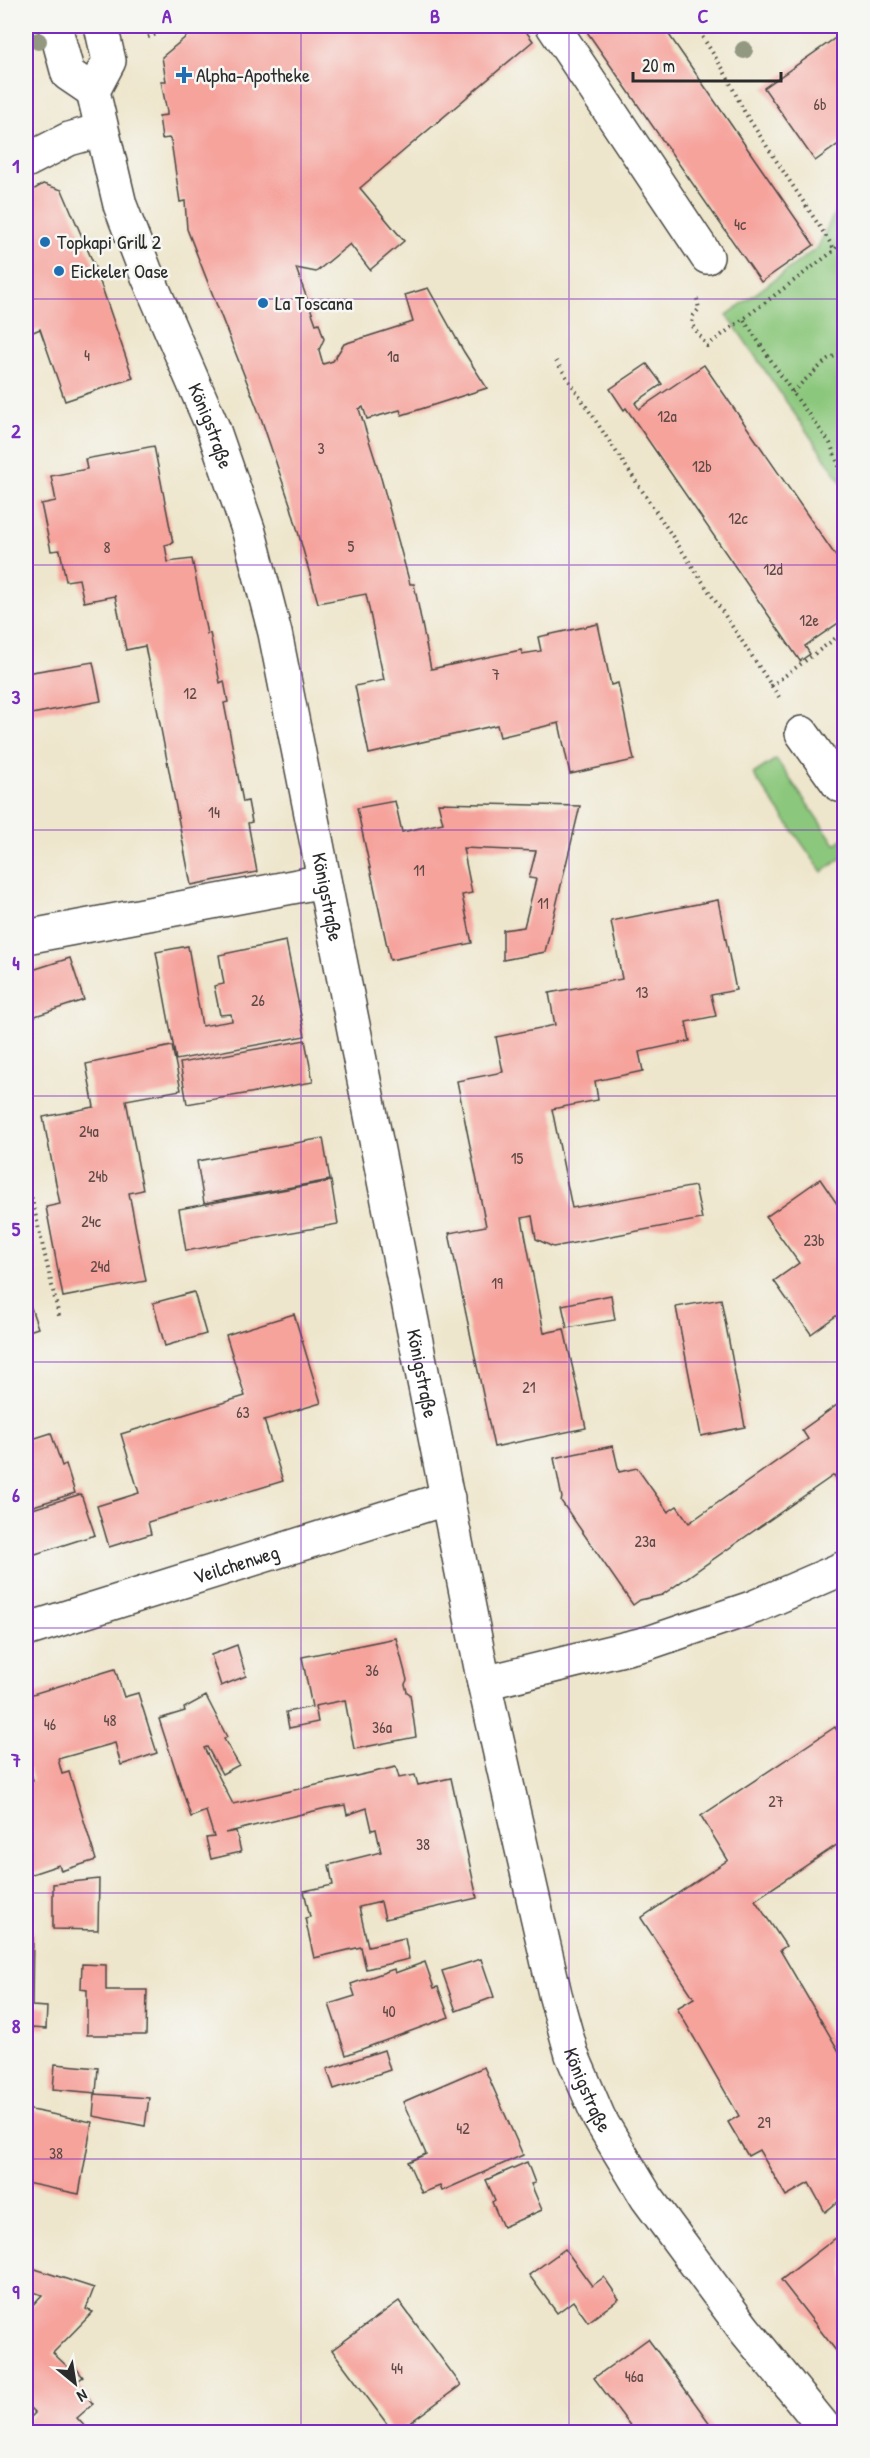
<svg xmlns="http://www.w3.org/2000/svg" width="870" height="2458" font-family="'Patrick Hand',sans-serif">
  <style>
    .green { fill: #8bc77c; stroke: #5b7954; stroke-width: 1.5 }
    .building { fill: #f6a39c }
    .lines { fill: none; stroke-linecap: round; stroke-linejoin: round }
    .minor-casing { stroke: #484743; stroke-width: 36 }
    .path { stroke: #484743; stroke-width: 4; stroke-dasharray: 1.5 4.5; stroke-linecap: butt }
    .minor { stroke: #fff; stroke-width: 33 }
    .tree { fill: #939981 }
    .grid { fill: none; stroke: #7b2cbf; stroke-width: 1.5; stroke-opacity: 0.55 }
    .poi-dot { fill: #1f6fb2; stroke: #f6f6f2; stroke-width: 2 }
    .labels { text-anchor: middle; stroke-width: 5; stroke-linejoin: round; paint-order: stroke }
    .number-label { font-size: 16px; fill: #5e4947 }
    .poi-label { font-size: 20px; fill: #2b2b2b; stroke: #f6f6f2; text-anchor: start }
    .street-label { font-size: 20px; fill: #2b2b2b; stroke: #f6f6f2 }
    .neatline { fill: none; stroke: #7b2cbf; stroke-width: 2 }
    .grid-label { font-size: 20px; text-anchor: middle; font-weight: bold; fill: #7b2cbf }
  </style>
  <rect width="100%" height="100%" fill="#f6f6f2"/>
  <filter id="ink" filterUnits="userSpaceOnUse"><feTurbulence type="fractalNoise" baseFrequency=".0167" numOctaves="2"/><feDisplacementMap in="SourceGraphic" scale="12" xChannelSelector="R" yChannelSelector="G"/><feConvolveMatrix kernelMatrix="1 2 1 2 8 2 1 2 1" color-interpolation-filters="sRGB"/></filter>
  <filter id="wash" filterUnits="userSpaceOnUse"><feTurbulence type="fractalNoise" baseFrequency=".008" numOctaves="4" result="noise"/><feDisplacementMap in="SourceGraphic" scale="24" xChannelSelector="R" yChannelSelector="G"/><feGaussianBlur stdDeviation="1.35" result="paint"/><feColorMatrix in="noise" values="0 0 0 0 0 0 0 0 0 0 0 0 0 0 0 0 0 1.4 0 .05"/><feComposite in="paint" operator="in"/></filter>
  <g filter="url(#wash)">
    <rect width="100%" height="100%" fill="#eee6cc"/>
    <!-- green -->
    <g class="green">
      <path d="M844 196V486L727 315 818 247 841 199Z"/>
      <path d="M776 759 835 844 844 838V856L822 872 753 774Z"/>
    </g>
    <g id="blocks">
      <!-- building -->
      <g class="building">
        <path d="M199 26H522L533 41 360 188 404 241 370 270 350 244 316 272 296 268 316 324 319 323 324 339 319 350 323 364 333 361 344 344 413 322 405 295 428 288 464 352 487 388 402 415 400 410 367 419 363 407 359 409 381 478 410 584H414L431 669 521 650 522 654 541 651 538 637 598 624 611 685 618 683 634 760 570 774 559 723 500 737 497 725 369 754 355 686 384 680 366 594 318 603 291 507 261 418 187 229 185 201 180 202 171 141 169 138 162 139 159 116 167 115V112L161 81H166L162 57Z"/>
        <path d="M583 26H663L814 245 761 282Z"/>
        <path d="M844 32V140L815 161 764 88Z"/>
        <path d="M43 184 62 190 95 267 133 378 65 401 40 329 31 333 26 318V194Z"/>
        <path d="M647 364 662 384 635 403 639 409 704 365 844 568V619L805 646 810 654 800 661 626 408 624 410 610 389Z"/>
        <path d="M154 446 173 543 165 545 168 562 192 559 207 634 210 633 220 683 224 681 228 702 224 703 243 802 248 801 252 822 248 823 257 872 191 885 145 646 126 650 115 596 84 602 79 579 66 581 60 550 51 551 41 504 56 501 51 476 87 469 85 459Z"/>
        <path d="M93 662 101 701 26 715V673Z"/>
        <path d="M395 801 402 832 443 823 438 803 580 806 545 952 503 960V930L524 927 536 879 529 878 536 851 463 848 472 893 462 895 472 943 390 960 357 808Z"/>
        <path d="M718 900 736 990 711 995 716 1016 686 1022 690 1041 639 1052 643 1071 595 1081 598 1100 552 1109 572 1208 695 1186 702 1219 553 1247 536 1239 532 1216 522 1218 544 1333 564 1329 586 1428 494 1447 449 1233 486 1226 457 1081 503 1072 496 1037 555 1025 549 993 622 979 611 921Z"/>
        <path d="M286 941 305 1036 176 1060 156 952 188 946 202 1026 232 1021 231 1014 220 1015 214 986 224 984 219 955Z"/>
        <path d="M70 958 84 1000 26 1019V972Z"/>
        <path d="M305 1040 313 1082 187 1104 180 1063Z"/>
        <path d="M172 1046 181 1090 126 1100 143 1190 129 1193 146 1281 63 1297 46 1207 60 1204 43 1117 94 1107 86 1064Z"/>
        <path d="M323 1138 330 1180 204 1203 197 1161Z"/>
        <path d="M820 1179 844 1214V1310L811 1334 774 1281 799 1263 766 1217Z"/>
        <path d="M331 1181 338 1224 186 1251 179 1209Z"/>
        <path d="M194 1292 206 1334 165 1346 153 1303Z"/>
        <path d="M611 1295 615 1320 567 1328 562 1305Z"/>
        <path d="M28 1299 38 1328 26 1332V1300Z"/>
        <path d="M721 1299 745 1427 701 1436 676 1307Z"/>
        <path d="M294 1314 321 1403 264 1420 283 1481 148 1522 151 1534 109 1547 97 1506 139 1493 121 1434 245 1396 226 1335Z"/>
        <path d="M844 1400V1481L840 1484 834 1475 662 1595 640 1600 633 1605 561 1501 562 1498 554 1458 613 1446 619 1472 637 1468 668 1512 677 1506 689 1523 808 1439 802 1430Z"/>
        <path d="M51 1433 62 1466 66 1464 75 1493 27 1508 26 1501V1441Z"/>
        <path d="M81 1494 95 1535 26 1557V1511Z"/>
        <path d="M396 1638 407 1680 405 1684 407 1692 410 1694 416 1737 354 1749 345 1700 315 1706 318 1722 289 1728 286 1712 312 1707 302 1657Z"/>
        <path d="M237 1645 246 1676 221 1686 211 1655Z"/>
        <path d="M115 1669 124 1697 138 1693 157 1753 121 1765 115 1743 58 1759 62 1774 69 1772 96 1860 61 1871 59 1865 26 1876V1782L33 1780 29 1768 26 1769V1696Z"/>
        <path d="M206 1696 227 1737 224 1739 239 1765 222 1774 207 1747 204 1748 233 1804 396 1767 399 1778 415 1775 418 1785 451 1778 477 1898 385 1919 381 1902 359 1907 368 1946 405 1938 409 1959 366 1969 361 1947 314 1958 305 1918 310 1917 304 1891 333 1885 329 1865 381 1852 376 1829 372 1830 367 1808 347 1815 345 1805 326 1808 225 1833 236 1831 241 1852 211 1859 206 1838 214 1837 206 1811 191 1817 159 1719 185 1711 184 1708Z"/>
        <path d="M835 1727 841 1737 844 1735V1840L755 1900 786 1946 780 1950 844 2060V2197L825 2212 809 2183 786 2196 759 2150 748 2156 728 2122 739 2116 677 2008 694 1998 641 1918 728 1860 701 1816Z"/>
        <path d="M99 1879 98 1930 53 1929V1884Z"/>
        <path d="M26 1927H33L32 2006 47 2007 46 2029 32 2028V2056H26Z"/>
        <path d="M481 1959 494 1997 456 2011 442 1971Z"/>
        <path d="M425 1962 434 1988 438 1987 449 2017 346 2055 329 2004 355 1996 351 1984 394 1969 395 1973Z"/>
        <path d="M82 1964 106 1965V1990H147L146 2035H87V1990L81 1989Z"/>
        <path d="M384 2050 390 2070 334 2089 327 2069Z"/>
        <path d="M55 2064 98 2068 96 2093 53 2089Z"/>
        <path d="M484 2067 523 2155 442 2191 440 2186 422 2193 408 2162 426 2154 403 2102Z"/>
        <path d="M95 2094 149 2098 145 2126 93 2116Z"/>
        <path d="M26 2109 92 2122 79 2194 26 2183Z"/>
        <path d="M527 2162 535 2183 531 2184 542 2210 503 2227 492 2202 495 2200 486 2180Z"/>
        <path d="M841 2234 844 2238V2361L781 2280Z"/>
        <path d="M565 2249 592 2286 604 2277 619 2299 588 2322 573 2301 557 2313 529 2275Z"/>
        <path d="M26 2266 94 2288 86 2309 93 2312 53 2353 73 2372 76 2368 83 2377 76 2382 93 2404 77 2418 90 2432H26V2422L35 2413 26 2404V2312L42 2295 26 2289Z"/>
        <path d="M399 2301 461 2385 397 2432H393L332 2350Z"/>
        <path d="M648 2339 674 2374 716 2432H635L594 2378Z"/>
      </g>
    </g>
  </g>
  <g filter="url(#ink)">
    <use href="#blocks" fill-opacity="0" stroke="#484743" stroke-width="1.5"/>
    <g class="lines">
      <!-- minor casing -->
      <g class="minor-casing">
        <g id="minor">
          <path d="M55 26 68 74 93 91"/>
          <path id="s1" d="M101 26 109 61 93 91 120 205 145 270 213 428 249 532 275 633 484 1683 555 1994 572 2055 599 2118 647 2198 744 2329 828 2432"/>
          <path d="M553 26 707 257"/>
          <path d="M26 161 69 139 101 130"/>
          <path d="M802 733 839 785 844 784"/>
          <path d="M26 937 324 881"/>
          <path id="s2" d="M26 1630 448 1498"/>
          <path d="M484 1683 648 1643 754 1607 844 1568"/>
        </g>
      </g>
      <!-- path -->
      <g class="path">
        <path d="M696 27 723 69 745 113 835 250"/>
        <path d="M148 37 157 34 167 26"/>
        <path d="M697 299 699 309 693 316 692 325 707 346 835 250 844 236"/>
        <path d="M744 320 792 392 830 443 844 479"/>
        <path d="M556 361 779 697"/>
        <path d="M792 392 828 359 844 352"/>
        <path d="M771 686 844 632"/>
        <path d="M26 1174 59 1316"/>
      </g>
      <!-- minor -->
      <use href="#minor" class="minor"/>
    </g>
    <!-- trees -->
    <g class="tree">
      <circle cx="38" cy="41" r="9"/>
      <circle cx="744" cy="50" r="9"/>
    </g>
  </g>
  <!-- grid -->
  <path class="grid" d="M301 26V2432M569 26V2432M26 299H844M26 565H844M26 830H844M26 1096H844M26 1362H844M26 1628H844M26 1893H844M26 2159H844"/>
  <!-- markers -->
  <g class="poi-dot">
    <path d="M181 66h6v6h6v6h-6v6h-6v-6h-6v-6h6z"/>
    <circle cx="45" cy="242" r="6"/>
    <circle cx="59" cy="271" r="6"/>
    <circle cx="263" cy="303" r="6"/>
  </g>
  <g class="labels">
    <!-- number labels -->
    <g class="number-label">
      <text x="820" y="110">6b</text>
      <text x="740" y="230">4c</text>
      <text x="87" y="361">4</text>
      <text x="393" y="362">1a</text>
      <text x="667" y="422">12a</text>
      <text x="321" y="454">3</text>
      <text x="702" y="472">12b</text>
      <text x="738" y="524">12c</text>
      <text x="351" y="552">5</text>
      <text x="107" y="553">8</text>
      <text x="773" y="575">12d</text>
      <text x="809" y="626">12e</text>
      <text x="496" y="680">7</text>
      <text x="190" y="699">12</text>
      <text x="214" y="818">14</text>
      <text x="419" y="876">11</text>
      <text x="543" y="909">11</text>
      <text x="642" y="998">13</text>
      <text x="258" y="1006">26</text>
      <text x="89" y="1137">24a</text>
      <text x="517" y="1164">15</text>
      <text x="98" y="1182">24b</text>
      <text x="91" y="1227">24c</text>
      <text x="814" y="1246">23b</text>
      <text x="100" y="1272">24d</text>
      <text x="497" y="1289">19</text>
      <text x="529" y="1393">21</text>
      <text x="243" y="1418">63</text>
      <text x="645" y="1547">23a</text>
      <text x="372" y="1676">36</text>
      <text x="110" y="1726">48</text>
      <text x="50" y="1730">46</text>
      <text x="382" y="1733">36a</text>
      <text x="776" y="1807">27</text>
      <text x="423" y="1850">38</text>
      <text x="389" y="2017">40</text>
      <text x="764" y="2128">29</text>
      <text x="463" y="2134">42</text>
      <text x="56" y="2159">38</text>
      <text x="397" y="2374">44</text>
      <text x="634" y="2382">46a</text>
    </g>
    <!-- poi labels -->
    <g class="poi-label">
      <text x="196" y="82">Alpha-Apotheke</text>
      <text x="57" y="249">Topkapi Grill 2</text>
      <text x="71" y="278">Eickeler Oase</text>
      <text x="275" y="310">La Toscana</text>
    </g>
    <!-- street labels -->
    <g class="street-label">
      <text dy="7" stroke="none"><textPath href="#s1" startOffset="426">Königstraße</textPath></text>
      <text dy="7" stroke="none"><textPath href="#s1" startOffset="912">Königstraße</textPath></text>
      <text dy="7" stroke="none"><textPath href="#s1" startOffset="1398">Königstraße</textPath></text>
      <text dy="7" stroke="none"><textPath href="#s2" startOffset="220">Veilchenweg</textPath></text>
      <text dy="7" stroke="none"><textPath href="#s1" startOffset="2134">Königstraße</textPath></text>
    </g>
  </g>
  <!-- margin -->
  <rect width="870" height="2458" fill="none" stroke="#f6f6f2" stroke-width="66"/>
  <!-- north arrow -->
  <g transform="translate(75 2383) rotate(150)" stroke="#f6f6f2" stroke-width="4.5" paint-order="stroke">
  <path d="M0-4.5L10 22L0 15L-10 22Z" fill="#2b2b2b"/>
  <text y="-9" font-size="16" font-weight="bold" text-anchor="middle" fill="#2b2b2b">N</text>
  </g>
  <!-- scale -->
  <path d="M633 72v9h148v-9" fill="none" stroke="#2b2b2b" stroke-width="3"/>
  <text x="642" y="72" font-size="18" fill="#2b2b2b" stroke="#f6f6f2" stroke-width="4.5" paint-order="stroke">20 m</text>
  <rect x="33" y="33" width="804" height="2392" class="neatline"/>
  <g class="grid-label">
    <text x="167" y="23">A</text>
    <text x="435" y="23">B</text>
    <text x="703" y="23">C</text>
    <text x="16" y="173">1</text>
    <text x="16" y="438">2</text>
    <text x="16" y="704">3</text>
    <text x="16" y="970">4</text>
    <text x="16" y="1236">5</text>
    <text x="16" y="1502">6</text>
    <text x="16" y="1767">7</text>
    <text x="16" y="2033">8</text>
    <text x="16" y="2299">9</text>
  </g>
</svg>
